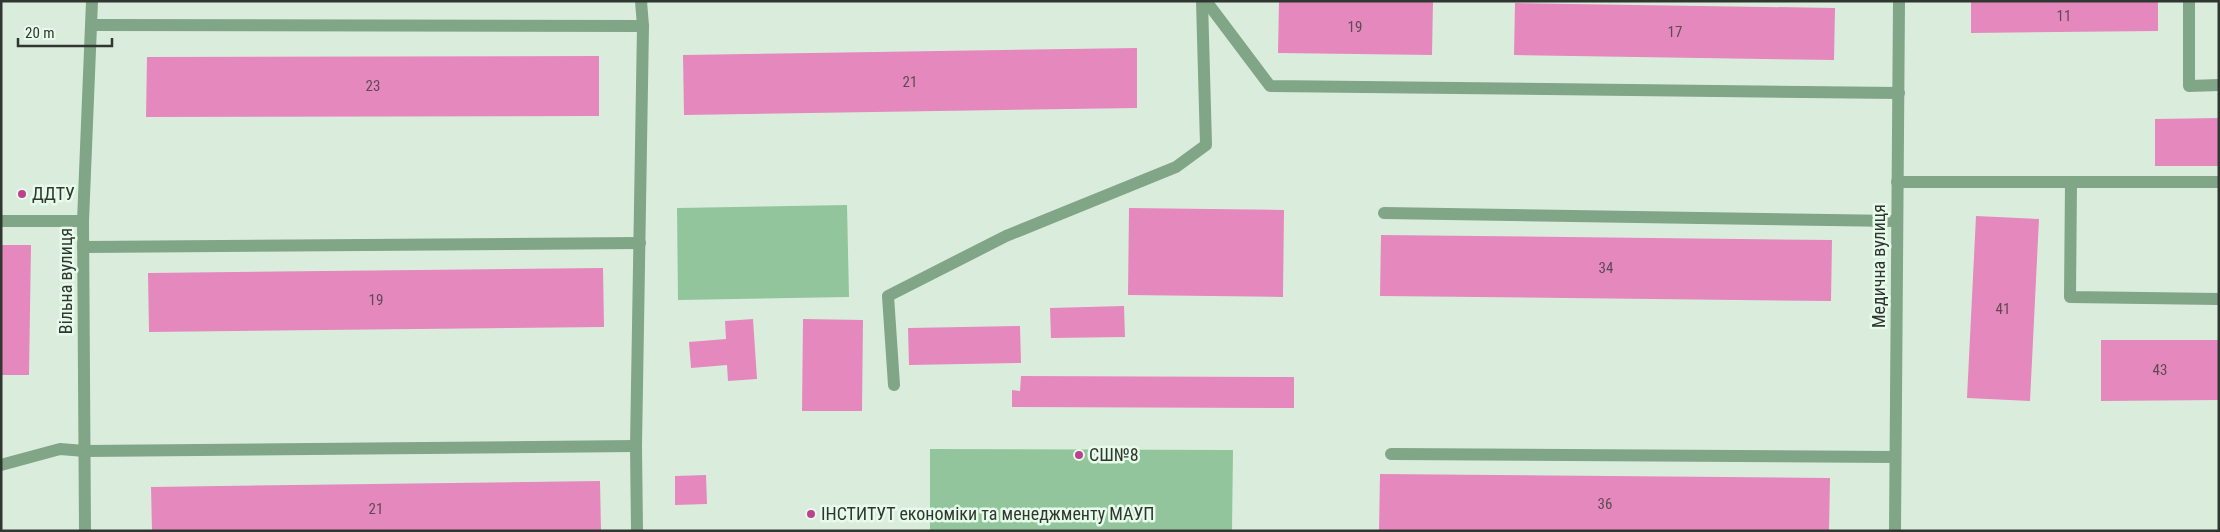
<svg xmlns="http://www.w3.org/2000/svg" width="2220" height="532" font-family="'Roboto Condensed',sans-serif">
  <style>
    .green { fill: #92c59b }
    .building { fill: #e588bd }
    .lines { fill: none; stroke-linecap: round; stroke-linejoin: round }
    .minor { stroke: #81a587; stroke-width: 12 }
    .poi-dot { fill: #be4190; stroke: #e7fbea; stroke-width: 2 }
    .labels { text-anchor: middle; stroke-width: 5; stroke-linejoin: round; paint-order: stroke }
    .number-label { font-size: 15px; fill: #5d4b54 }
    .poi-label { font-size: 18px; fill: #303731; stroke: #e7fbea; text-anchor: start }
    .street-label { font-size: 18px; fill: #303731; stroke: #e7fbea }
  </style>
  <rect width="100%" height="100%" fill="#daeddd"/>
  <!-- green -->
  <g class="green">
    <path d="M847 205 849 297 678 300 677 208Z"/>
    <path d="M930 449 1233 450 1232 531H930Z"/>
  </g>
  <!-- building -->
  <g class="building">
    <path d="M1279 1H1433L1432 55 1278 53Z"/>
    <path d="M1971 1H2158V31L1971 33Z"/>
    <path d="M1515 3 1835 8 1834 60 1514 55Z"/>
    <path d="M1137 48V108L684 115 683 55Z"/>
    <path d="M599 56V116L146 117 147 57Z"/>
    <path d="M2219 118V166H2155V119Z"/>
    <path d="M1129 208 1284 210 1283 297 1128 295Z"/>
    <path d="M1976 216 2039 219 2030 401 1967 398Z"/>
    <path d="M1381 235 1832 240 1831 301 1380 296Z"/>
    <path d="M1 245H31L29 375H1Z"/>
    <path d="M603 268 604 327 149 332 148 273Z"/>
    <path d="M1124 306 1125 337 1051 338 1050 308Z"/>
    <path d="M753 319 757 379 728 381 727 365 691 368 689 342 726 339 725 321Z"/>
    <path d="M803 319 863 320 862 411H802Z"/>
    <path d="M1020 326 1021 363 909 365 908 328Z"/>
    <path d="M2101 340H2219V400L2101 401Z"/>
    <path d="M1021 376 1294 377V408L1012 407V390L1020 391Z"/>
    <path d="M1380 474 1830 478 1829 531H1379Z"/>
    <path d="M706 475 707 504 675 505V476Z"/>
    <path d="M600 481 601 531H152L151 487Z"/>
  </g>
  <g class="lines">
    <!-- minor -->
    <g class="minor">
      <path d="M1206 1 1270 86 1899 93"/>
      <path d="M2189 1V86L2219 85"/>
      <path d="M92 25 643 26"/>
      <path d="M1897 182H2219"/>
      <path d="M2071 182 2070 297 2219 299"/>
      <path d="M1384 213 1896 221"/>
      <path d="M1 221H83"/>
      <path d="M83 247 640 243"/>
      <path d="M894 385 888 296 1006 236 1176 167 1206 145 1202 1"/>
      <path d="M1391 454 1895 457"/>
      <path d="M1 465 60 449 85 451 636 446"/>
      <path d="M85 531 83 221 92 1"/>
      <path d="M637 531 636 446 643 26 641 1"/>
      <path d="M1895 531 1899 1"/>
    </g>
  </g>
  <!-- markers -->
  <g class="poi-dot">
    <circle cx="22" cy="194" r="5"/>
    <circle cx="1079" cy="455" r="5"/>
    <circle cx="811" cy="514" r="5"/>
  </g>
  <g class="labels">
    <!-- number labels -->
    <g class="number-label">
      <text x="2064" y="21">11</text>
      <text x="1355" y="32">19</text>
      <text x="1675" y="37">17</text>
      <text x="910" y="87">21</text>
      <text x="373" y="91">23</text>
      <text x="1606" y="273">34</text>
      <text x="376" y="305">19</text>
      <text x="2003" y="314">41</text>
      <text x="2160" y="375">43</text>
      <text x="1605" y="509">36</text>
      <text x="376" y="514">21</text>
    </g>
    <!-- poi labels -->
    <g class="poi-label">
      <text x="32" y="200">ДДТУ</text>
      <text x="1089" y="461">СШ№8</text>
      <text x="821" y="520">ІНСТИТУТ економіки та менеджменту МАУП</text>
    </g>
    <!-- street labels -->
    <g class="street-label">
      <text transform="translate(1879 266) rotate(-90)" y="6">Медична вулиця</text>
      <text transform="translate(66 281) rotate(-90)" y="6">Вільна вулиця</text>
    </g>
  </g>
  <!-- border -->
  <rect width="2220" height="532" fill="none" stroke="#303731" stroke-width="5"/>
  <!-- scale -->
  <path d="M18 38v8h94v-8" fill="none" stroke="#303731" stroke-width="2.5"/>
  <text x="25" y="38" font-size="15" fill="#303731" stroke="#e7fbea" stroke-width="4" paint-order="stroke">20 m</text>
</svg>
